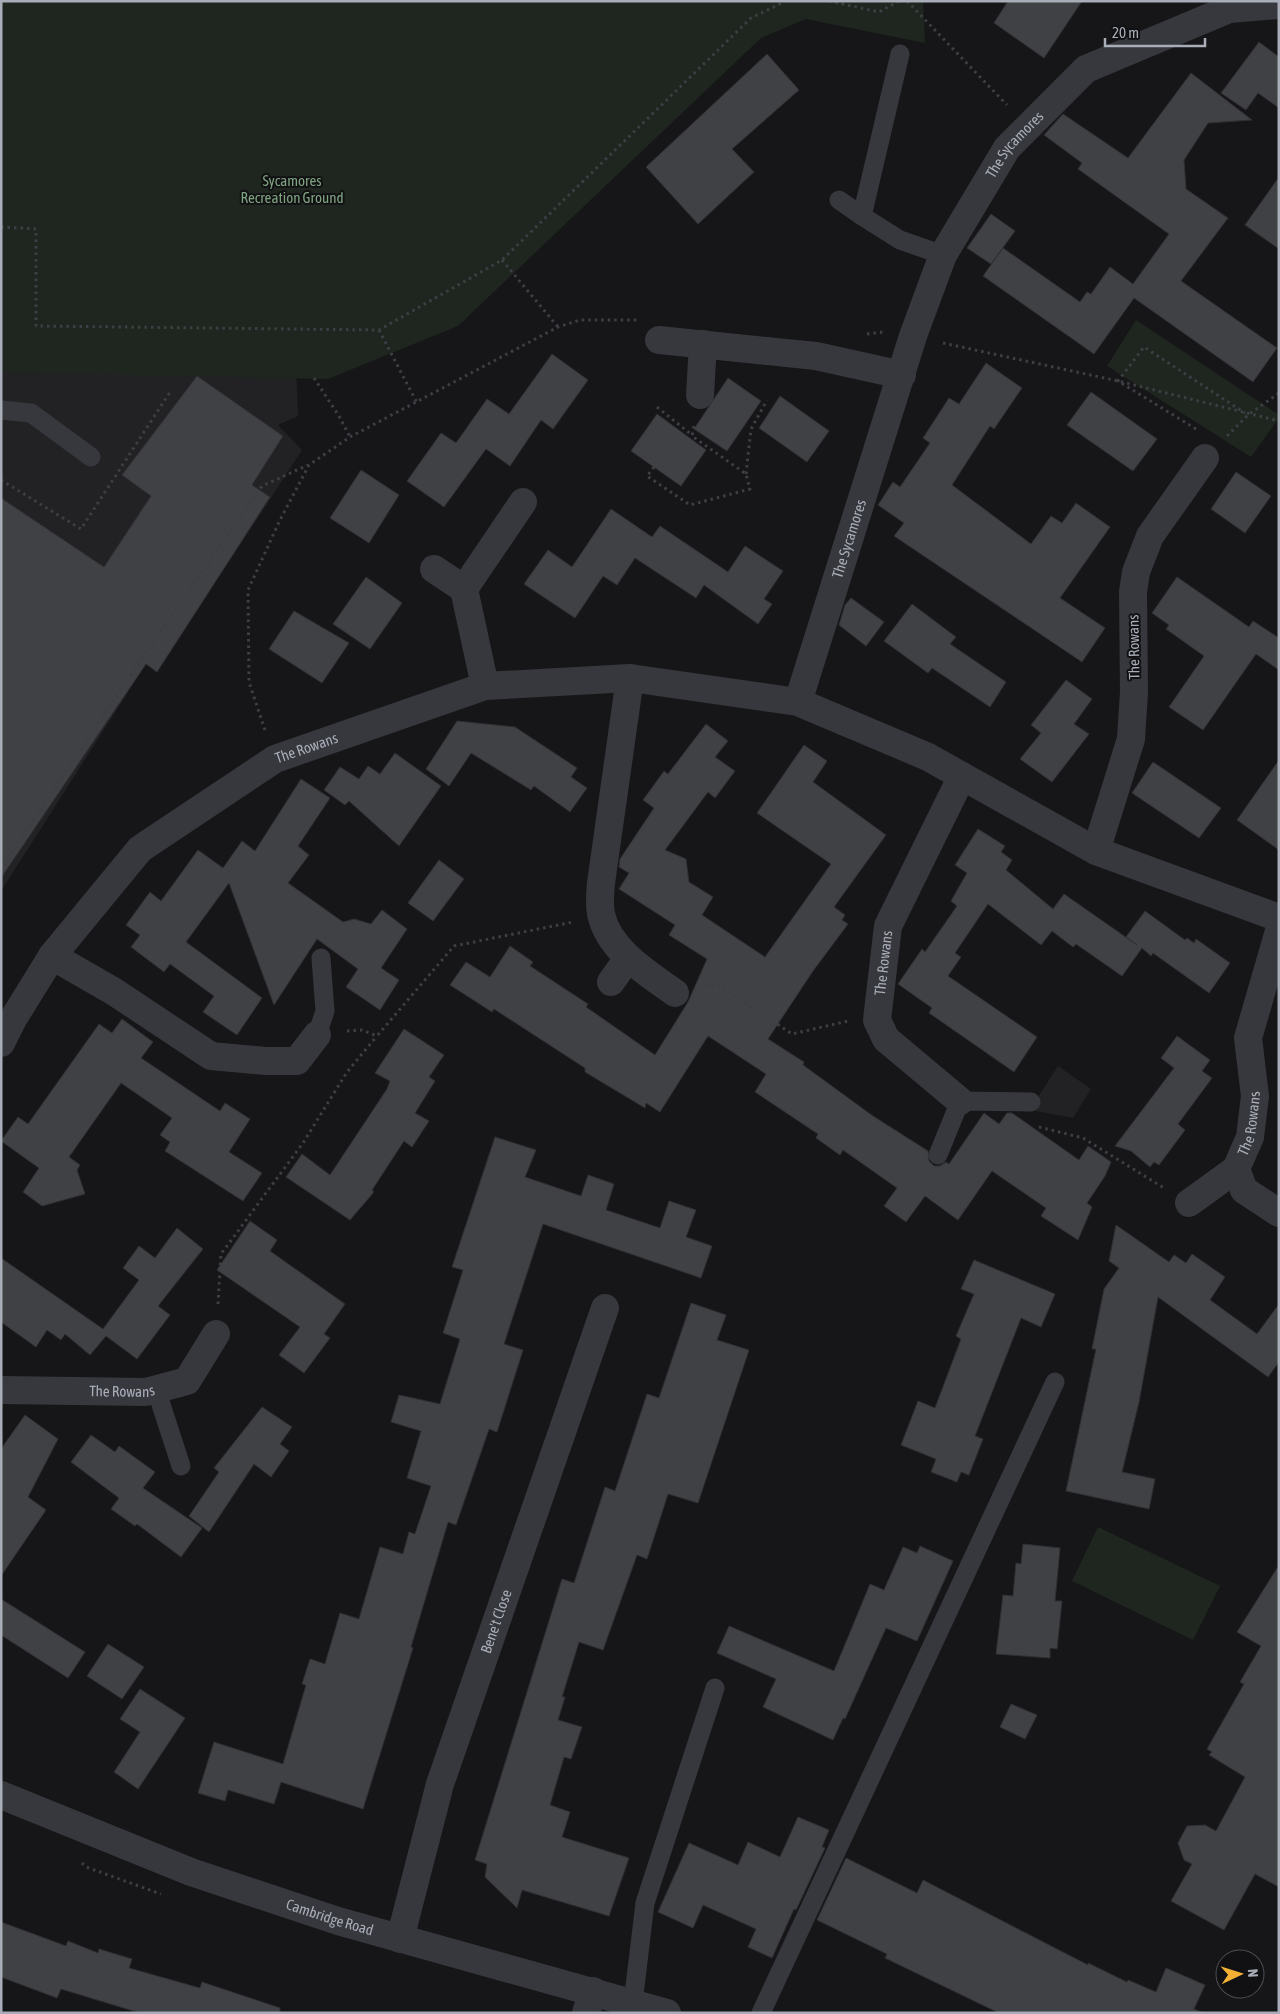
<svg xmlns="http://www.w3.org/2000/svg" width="1280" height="2014" font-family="'Asap Condensed',sans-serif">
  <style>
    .built { fill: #222225 }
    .green { fill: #1e261f }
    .building { fill: #404145; stroke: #303034 }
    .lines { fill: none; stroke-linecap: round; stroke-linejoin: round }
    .path { stroke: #3d3f44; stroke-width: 3; stroke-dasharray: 2.5 4; stroke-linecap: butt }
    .service { stroke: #37383d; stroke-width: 19 }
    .minor { stroke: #37383d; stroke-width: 28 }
    .tertiary { stroke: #37383d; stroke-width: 28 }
    .labels { text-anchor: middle; stroke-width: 4; stroke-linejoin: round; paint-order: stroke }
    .street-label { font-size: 15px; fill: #a8adb8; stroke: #111113 }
    .park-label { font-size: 15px; fill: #7fa381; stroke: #111113 }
  </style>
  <rect width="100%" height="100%" fill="#161618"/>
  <!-- built -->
  <g class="built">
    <path d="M1 364 296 366 298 416 278 425 302 450 157 672 146 664 1 891Z"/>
    <path d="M1058 1066 1091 1089 1073 1118 1036 1111 1038 1097Z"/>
  </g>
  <!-- green -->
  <g class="green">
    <path d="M1 1H923L925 43 806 19 761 38 458 326 328 379 1 372Z"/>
    <path d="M1136 320 1279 415V418L1251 457 1107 366Z"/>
    <path d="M1098 1527 1220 1586 1193 1640 1072 1581Z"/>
  </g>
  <!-- building -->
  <g class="building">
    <path d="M1008 1H1082L1044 58 994 23Z"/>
    <path d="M1259 42 1279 57V108L1258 93 1246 110 1221 93Z"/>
    <path d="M767 54 799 90 732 149 754 172 698 224 646 167Z"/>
    <path d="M1191 73 1252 120 1208 123 1184 160 1186 189 1228 218 1181 281 1277 348 1253 382 1134 298 1094 354 983 276 1003 248 1080 302 1087 292 1091 294 1110 267 1133 284 1169 234 1078 169 1082 163 1044 135 1063 114 1128 158Z"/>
    <path d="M1279 177V249L1245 225Z"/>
    <path d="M991 214 1015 231 991 264 967 248Z"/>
    <path d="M552 354 588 380 553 429 541 420 510 466 486 449 444 507 407 481 441 433 456 443 487 399 509 414Z"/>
    <path d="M986 363 1022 388 994 429 990 426 952 485 1031 544 1051 516 1062 523 1076 503 1110 527 1060 598 1105 628 1082 662 894 536 904 523 878 505 893 482 900 487 930 443 923 438 949 398 959 404Z"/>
    <path d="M197 376 283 436 252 485 270 497 157 672 146 664 1 878V498L104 567 151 496 122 475Z"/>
    <path d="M728 378 761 401 727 451 694 429Z"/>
    <path d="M1091 392 1157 439 1133 471 1067 425Z"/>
    <path d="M780 396 829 431 807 462 759 428Z"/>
    <path d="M657 414 706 450 681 486 631 451Z"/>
    <path d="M361 470 399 495 369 543 330 518Z"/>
    <path d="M1236 472 1271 496 1245 533 1211 509Z"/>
    <path d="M611 509 652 537 660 526 728 572 745 546 783 571 764 599 772 604 758 624 704 585 696 598 635 558 617 585 603 576 575 618 524 584 548 550 572 567Z"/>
    <path d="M366 577 402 603 370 649 333 624Z"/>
    <path d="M1177 577 1249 627 1253 621 1279 638V670L1256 654 1203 730 1169 707 1204 656 1166 629 1169 625 1152 613Z"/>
    <path d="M851 598 884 622 866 646 839 625 845 605Z"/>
    <path d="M912 604 956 637 950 644 1006 682 990 707 932 668 928 673 884 641Z"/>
    <path d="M294 611 349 643 322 683 269 649Z"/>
    <path d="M1066 680 1092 699 1074 724 1089 734 1052 782 1020 759 1041 733 1031 725Z"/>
    <path d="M457 721 515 727 577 768 571 777 587 788 570 812 534 786 531 790 471 753 449 786 426 769Z"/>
    <path d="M706 724 728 741 715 757 735 771 715 798 708 792 665 850 686 859 689 882 713 897 702 915 765 957 831 864 757 813 804 745 827 761 813 782 886 835 834 907 845 915 842 920 848 924 813 971 768 1039 804 1062 803 1065 873 1116 928 1151 929 1161 934 1166H940L946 1162 949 1164 984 1113 999 1124 1007 1113H1012L1079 1160 1088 1146 1111 1162 1105 1176 1087 1203 1092 1207 1078 1240 1041 1216 1046 1208 992 1171 958 1220 925 1196 906 1222 884 1206 897 1188 843 1150 840 1155 816 1138 818 1134 755 1092 766 1074 708 1036 660 1112 646 1103 645 1108 585 1072V1068L494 1009 492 1012 450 985 466 962 490 977 510 946 533 962 530 966 588 1004 586 1007 655 1055 688 1002 707 959 669 935 675 925 619 889 629 873 619 867 620 859 654 808 643 800 664 771 668 774Z"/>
    <path d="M395 753 441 786 399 846 349 801 345 805 324 790 340 767 359 779 368 766 380 774Z"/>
    <path d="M1279 760V850L1237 820Z"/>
    <path d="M1153 762 1221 808 1199 838 1132 793Z"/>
    <path d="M301 779 330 798 298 846 309 855 288 883 343 922 354 919 371 924 382 910 407 929 381 968 399 980 380 1010 346 987 358 969 317 939 274 1005 229 883 186 942 262 998 237 1035 203 1012 214 996 170 964 164 972 131 947 140 935 126 925 150 892 161 901 198 850 223 868 242 841 255 851Z"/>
    <path d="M978 829 1005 846 1001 852 1012 860 1006 870 1053 909 1064 894 1137 945 1126 937 1145 911 1185 940 1187 938 1194 943 1196 939 1230 963 1209 993 1153 953 1151 956 1142 948 1122 976 1076 944 1073 947 1052 931 1041 945 988 904 955 953 961 957 948 976 1037 1037 1014 1072 929 1013 932 1008 898 984 922 949 925 952 957 906 951 901 967 873 955 865Z"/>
    <path d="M439 860 464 879 433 921 408 903Z"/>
    <path d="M122 1019 153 1042 141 1058 220 1111 225 1103 250 1119 229 1152 262 1173 243 1201 165 1151 170 1142 160 1135 172 1118 121 1083 69 1157 80 1165 77 1170 85 1194 42 1206 23 1192 39 1168 1 1141 18 1117 28 1124 99 1024 112 1033Z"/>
    <path d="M404 1029 444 1055 429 1077 435 1081 415 1113 429 1121 412 1147 404 1141 372 1190 374 1192 350 1220 286 1177 302 1154 330 1175 387 1089 390 1081 375 1073Z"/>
    <path d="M1177 1036 1210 1060 1202 1071 1212 1078 1178 1124 1185 1130 1159 1165 1154 1162 1150 1167 1131 1151 1115 1146 1174 1068 1161 1058Z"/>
    <path d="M495 1137 536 1150 525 1177 581 1196 588 1175 614 1184 606 1210 660 1228 669 1201 696 1210 686 1237 712 1246 701 1278 543 1224 504 1344 523 1350 497 1432 489 1429 456 1525 448 1522 411 1647 413 1648 363 1809 281 1782 274 1804 228 1790 225 1801 198 1793 214 1742 283 1764 306 1685 302 1684 310 1659 325 1664 340 1613 359 1619 380 1547 403 1554 409 1532 415 1534 431 1486 407 1478 421 1431 391 1422 399 1395 440 1404 460 1339 443 1333 463 1270 452 1267Z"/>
    <path d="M250 1221 277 1240 270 1251 345 1304 324 1334 330 1338 304 1373 279 1355 300 1327 217 1270Z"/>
    <path d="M1116 1225 1169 1262 1174 1255 1186 1263 1192 1254 1225 1277 1210 1300 1257 1334 1279 1304V1362L1268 1377 1158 1297 1139 1402 1122 1472 1155 1479 1149 1509 1066 1491 1096 1349H1092L1104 1289 1119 1268 1109 1261Z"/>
    <path d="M177 1228 203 1249 158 1306 170 1315 137 1359 106 1336 90 1355 65 1334 61 1340 47 1330 36 1347 1 1322V1258L103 1329 139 1280 123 1268 139 1246 155 1258Z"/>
    <path d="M974 1260 1055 1294 1041 1327 1021 1318 975 1436 983 1439 969 1475 961 1472 957 1482 931 1472 936 1459 901 1445 918 1401 935 1408 961 1339 956 1336 974 1294 961 1289Z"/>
    <path d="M691 1303 726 1315 717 1340 749 1350 698 1503 668 1494 647 1559 637 1555 603 1650 579 1642 562 1697H565L558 1720 582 1727 571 1759 564 1757 550 1805 570 1812 562 1837 629 1858 609 1916 522 1890 517 1908 485 1877 487 1864 475 1860 562 1579 574 1583 605 1487 615 1491 647 1394 659 1398Z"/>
    <path d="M262 1407 292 1427 280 1444 289 1451 271 1477 254 1464 209 1532 189 1516 219 1472 214 1468Z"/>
    <path d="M25 1415 58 1439 28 1497 46 1510 1 1576V1449Z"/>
    <path d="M91 1435 115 1452 119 1446 155 1472 143 1488 202 1528 181 1557 137 1524 135 1526 111 1509 119 1498 71 1462Z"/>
    <path d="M1023 1544 1060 1548 1055 1601H1062L1057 1649 1050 1648V1658L996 1654 1003 1595 1013 1596 1016 1563 1021 1564Z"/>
    <path d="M920 1546 953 1561 917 1641 886 1628 845 1719 843 1718 833 1740 763 1707 776 1679 717 1653 729 1626 834 1671 870 1584 884 1590 903 1547 917 1553Z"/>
    <path d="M1279 1565V1887L1255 1874 1224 1930 1171 1901 1192 1864 1184 1860 1178 1843 1187 1826 1205 1825 1216 1831 1245 1777 1209 1755 1212 1752 1207 1749 1244 1684 1240 1682 1261 1646 1237 1632Z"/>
    <path d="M1 1599 85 1652 68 1678 1 1635Z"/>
    <path d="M108 1644 144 1667 122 1699 87 1676Z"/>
    <path d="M140 1689 185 1718 138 1789 114 1772 140 1732 120 1719Z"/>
    <path d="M1011 1704 1037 1715 1025 1739 1000 1727Z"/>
    <path d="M798 1817 829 1830 822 1847 825 1848 796 1910 794 1909 772 1958 748 1947 756 1929 703 1905 693 1928 658 1912 689 1843 738 1865 748 1842 780 1857Z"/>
    <path d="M846 1858 917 1893 923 1880 1088 1965V1963L1127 1982 1128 1980 1156 1992 1166 1968 1205 1985 1194 2009 1204 2013H999L885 1958 887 1954 817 1920Z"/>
    <path d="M1 1922 66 1946 68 1941 98 1953 99 1949 132 1959 129 1968 200 1988 202 1982 280 2008V2013H140L61 1989 57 1998 1 1977Z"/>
  </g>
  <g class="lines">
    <!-- path -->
    <g class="path">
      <path d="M829 1 879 12 899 1"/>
      <path d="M907 1 1007 105"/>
      <path d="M1 227 36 229V326L379 330 502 260 751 18 786 1"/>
      <path d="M502 260 558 327"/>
      <path d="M379 330 417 403"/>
      <path d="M867 334 883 332"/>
      <path d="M943 343 1118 381 1279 421"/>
      <path d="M314 378 339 416 350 437"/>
      <path d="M657 407 692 435"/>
      <path d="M1196 429 1118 381 1144 347 1245 413"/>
      <path d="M1227 436 1248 415 1279 393"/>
      <path d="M654 467 647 476 690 505 750 489 746 474 692 436 694 426"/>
      <path d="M746 474 751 429 767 400"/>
      <path d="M1 480 81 529 170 392"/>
      <path d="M265 730 249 682 248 590 280 520 309 465 350 437 558 327 580 320H637"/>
      <path d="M1 870 96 725 262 486 308 465"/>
      <path d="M705 986 719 985 792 1034 848 1021"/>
      <path d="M347 1031 362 1030 377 1036 454 946 573 922"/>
      <path d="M1039 1127 1083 1138 1164 1188"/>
      <path d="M218 1304 221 1254 303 1143 347 1072 377 1036"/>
      <path d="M82 1863 86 1867 161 1894"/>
    </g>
    <!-- service -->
    <g class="service">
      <path d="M900 54 862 216 900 240 943 255"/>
      <path d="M839 200 862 216"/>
      <path d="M1 410 31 413 91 457"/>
      <path d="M317 1035 325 1011 321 958"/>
      <path d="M938 1155 960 1101 1031 1102"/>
      <path d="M156 1389 181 1466"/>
      <path d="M633 2003 645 1903 715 1688"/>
      <path d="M761 2013 1055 1382"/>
    </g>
    <!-- minor -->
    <g class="minor">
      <path d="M659 340 816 356 902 375"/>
      <path d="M700 395 703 344"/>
      <path d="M434 569 464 589"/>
      <path d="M630 678 601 883C600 893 599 904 601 914 609 951 648 973 675 993"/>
      <path d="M485 686 464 589 523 502"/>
      <path id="s1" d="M798 702 913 336 943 255 1007 148 1086 69 1229 9 1279 5"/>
      <path d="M1096 851 1131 739 1134 692 1133 592 1136 572 1150 536 1205 458"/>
      <path d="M52 956 113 991 211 1056 266 1061H297L317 1035"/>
      <path d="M611 982 628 958"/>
      <path id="s2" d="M1 1043 13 1019 52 956 140 849 275 759 485 686 630 678 798 702 928 757 1096 851 1279 918"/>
      <path id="s3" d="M960 1101 886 1039 877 1020 888 926 962 776"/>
      <path d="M1236 1169 1244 1190 1279 1213"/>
      <path id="s4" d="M1189 1203 1236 1169 1250 1137 1255 1096 1248 1038 1279 931"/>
      <path id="s5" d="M1 1390 146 1392 187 1381 216 1334"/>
      <path id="s6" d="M400 1939 440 1784 605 1308"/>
      <path d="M586 2013 593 1991"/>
    </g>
    <!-- tertiary -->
    <path class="tertiary" id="s7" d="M1 1795 191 1872 338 1921 667 2013"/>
  </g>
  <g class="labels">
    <!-- street labels -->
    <g class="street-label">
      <text dy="5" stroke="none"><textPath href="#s1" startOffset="602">The Sycamores</textPath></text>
      <text dy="5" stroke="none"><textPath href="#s1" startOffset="171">The Sycamores</textPath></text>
      <text transform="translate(1134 647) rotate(-91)" y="5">The Rowans</text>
      <text dy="5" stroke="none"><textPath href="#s2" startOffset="435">The Rowans</textPath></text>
      <text dy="5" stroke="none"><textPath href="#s3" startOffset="175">The Rowans</textPath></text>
      <text dy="5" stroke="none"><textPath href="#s4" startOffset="106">The Rowans</textPath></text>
      <text dy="5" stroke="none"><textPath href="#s5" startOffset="121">The Rowans</textPath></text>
      <text dy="5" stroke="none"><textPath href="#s6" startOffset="332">Bene't Close</textPath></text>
      <text dy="5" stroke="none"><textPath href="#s7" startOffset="351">Cambridge Road</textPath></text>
    </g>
    <!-- park labels -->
    <g class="park-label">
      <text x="292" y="186">Sycamores<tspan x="292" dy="17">Recreation Ground</tspan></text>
    </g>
  </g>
  <!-- border -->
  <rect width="1280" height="2014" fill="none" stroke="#a8adb8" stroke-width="5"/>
  <!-- north arrow -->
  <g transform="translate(1240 1974) rotate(86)"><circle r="24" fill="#111113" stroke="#4d4f55"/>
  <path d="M0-4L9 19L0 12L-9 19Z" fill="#f2b134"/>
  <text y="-8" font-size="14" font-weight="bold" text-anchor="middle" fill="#a8adb8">N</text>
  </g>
  <!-- scale -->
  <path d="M1105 38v8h100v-8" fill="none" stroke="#a8adb8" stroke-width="2.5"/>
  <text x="1112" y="38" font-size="15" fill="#a8adb8" stroke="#111113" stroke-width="4" paint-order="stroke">20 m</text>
</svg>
